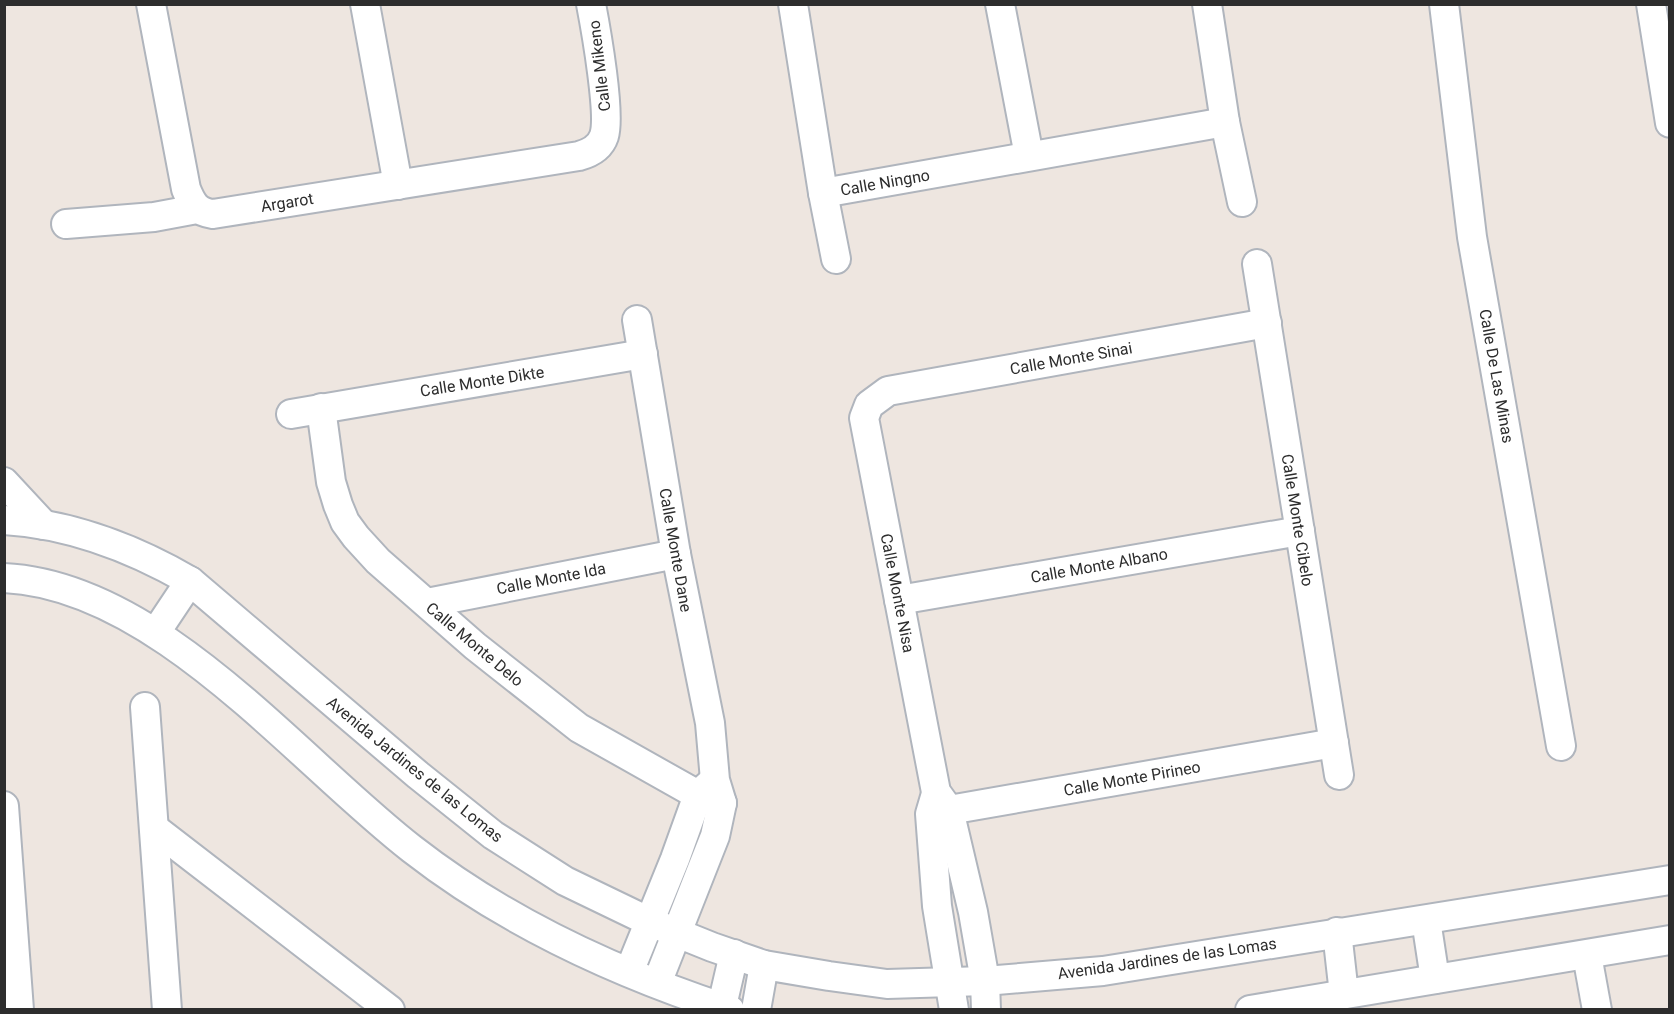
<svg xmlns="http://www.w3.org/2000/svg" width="1674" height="1014" font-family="Roboto,sans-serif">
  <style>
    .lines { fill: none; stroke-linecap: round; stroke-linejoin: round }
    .minor-casing { stroke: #b0b5bd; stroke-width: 32 }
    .minor { stroke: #fff; stroke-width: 28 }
    .labels { text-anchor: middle; stroke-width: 6; stroke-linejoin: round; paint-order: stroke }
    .street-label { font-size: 16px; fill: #2d2d2d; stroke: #fff }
  </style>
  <rect width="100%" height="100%" fill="#eee6e0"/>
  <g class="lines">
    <!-- minor casing -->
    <g class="minor-casing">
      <g id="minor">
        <path d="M151 4 186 189C192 204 197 212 213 214L579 156C590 153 600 148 604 136 611 115 596 30 591 4"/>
        <path d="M365 4 398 185"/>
        <path d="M793 4 823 193 836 259"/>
        <path d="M1000 4 1029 156"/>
        <path d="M1207 4 1225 122 1242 202"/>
        <path d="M1444 4 1472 237 1561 746"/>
        <path d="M1651 4 1670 123"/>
        <path d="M823 193 1225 122"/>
        <path d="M66 224 154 217 197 209"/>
        <path d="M1257 264 1339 775"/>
        <path d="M637 320 676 554 710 723 715 780 722 803 715 836 657 983"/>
        <path d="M321 408 331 482 338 505 345 522 356 537 378 561 475 646 579 728 698 795 722 803"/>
        <path d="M291 414 643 354"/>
        <path d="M4 482 44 525"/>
        <path d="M4 520C71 524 133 548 190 581L418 775 493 835 565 881 650 922 712 947 764 965 829 976 887 984 985 981 1103 971 1670 880"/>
        <path d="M4 578C158 585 297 760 412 849 507 923 616 973 730 1010"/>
        <path d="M899 600 1300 531"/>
        <path d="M427 603 676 554"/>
        <path d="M156 632 190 581"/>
        <path d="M145 707 167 1010"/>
        <path d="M935 797 930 814 937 906 954 1010"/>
        <path d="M4 806 19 1010"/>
        <path d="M932 813 1334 743"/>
        <path d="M154 828 390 1010"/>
        <path d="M1426 920 1435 979"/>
        <path d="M1337 932 1344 994"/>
        <path d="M1587 955 1597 1010"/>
        <path d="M629 972 675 859 698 795 711 783"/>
        <path d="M721 1010 734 954"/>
        <path d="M756 1010 764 965"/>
        <path d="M986 1010 985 981 973 912 949 810 936 792 864 418 869 405 888 391 1267 323"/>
        <path d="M1250 1010 1670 940"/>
      </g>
    </g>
    <!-- minor -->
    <use href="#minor" class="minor"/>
  </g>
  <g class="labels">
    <!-- street labels -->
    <g class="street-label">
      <text transform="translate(599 66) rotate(-97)" y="6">Calle Mikeno</text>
      <text transform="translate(885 182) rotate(-10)" y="6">Calle Ningno</text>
      <text transform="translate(287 202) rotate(-9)" y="6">Argarot</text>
      <text transform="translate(1071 358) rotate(-10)" y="6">Calle Monte Sinai</text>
      <text transform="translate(1497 376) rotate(80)" y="6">Calle De Las Minas</text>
      <text transform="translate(482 381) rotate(-9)" y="6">Calle Monte Dikte</text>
      <text transform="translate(1298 520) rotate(81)" y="6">Calle Monte Cibelo</text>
      <text transform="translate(676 550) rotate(80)" y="6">Calle Monte Dane</text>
      <text transform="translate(1099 565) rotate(-10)" y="6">Calle Monte Albano</text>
      <text transform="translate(551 578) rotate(-11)" y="6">Calle Monte Ida</text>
      <text transform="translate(898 593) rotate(79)" y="6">Calle Monte Nisa</text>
      <text transform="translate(475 644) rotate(40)" y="6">Calle Monte Delo</text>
      <text transform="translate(415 769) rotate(39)" y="6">Avenida Jardines de las Lomas</text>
      <text transform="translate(1132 778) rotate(-10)" y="6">Calle Monte Pirineo</text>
      <text transform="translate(1167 958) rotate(-8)" y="6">Avenida Jardines de las Lomas</text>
    </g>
  </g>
  <!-- border -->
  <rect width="1674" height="1014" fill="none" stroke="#2d2d2d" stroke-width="12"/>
</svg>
